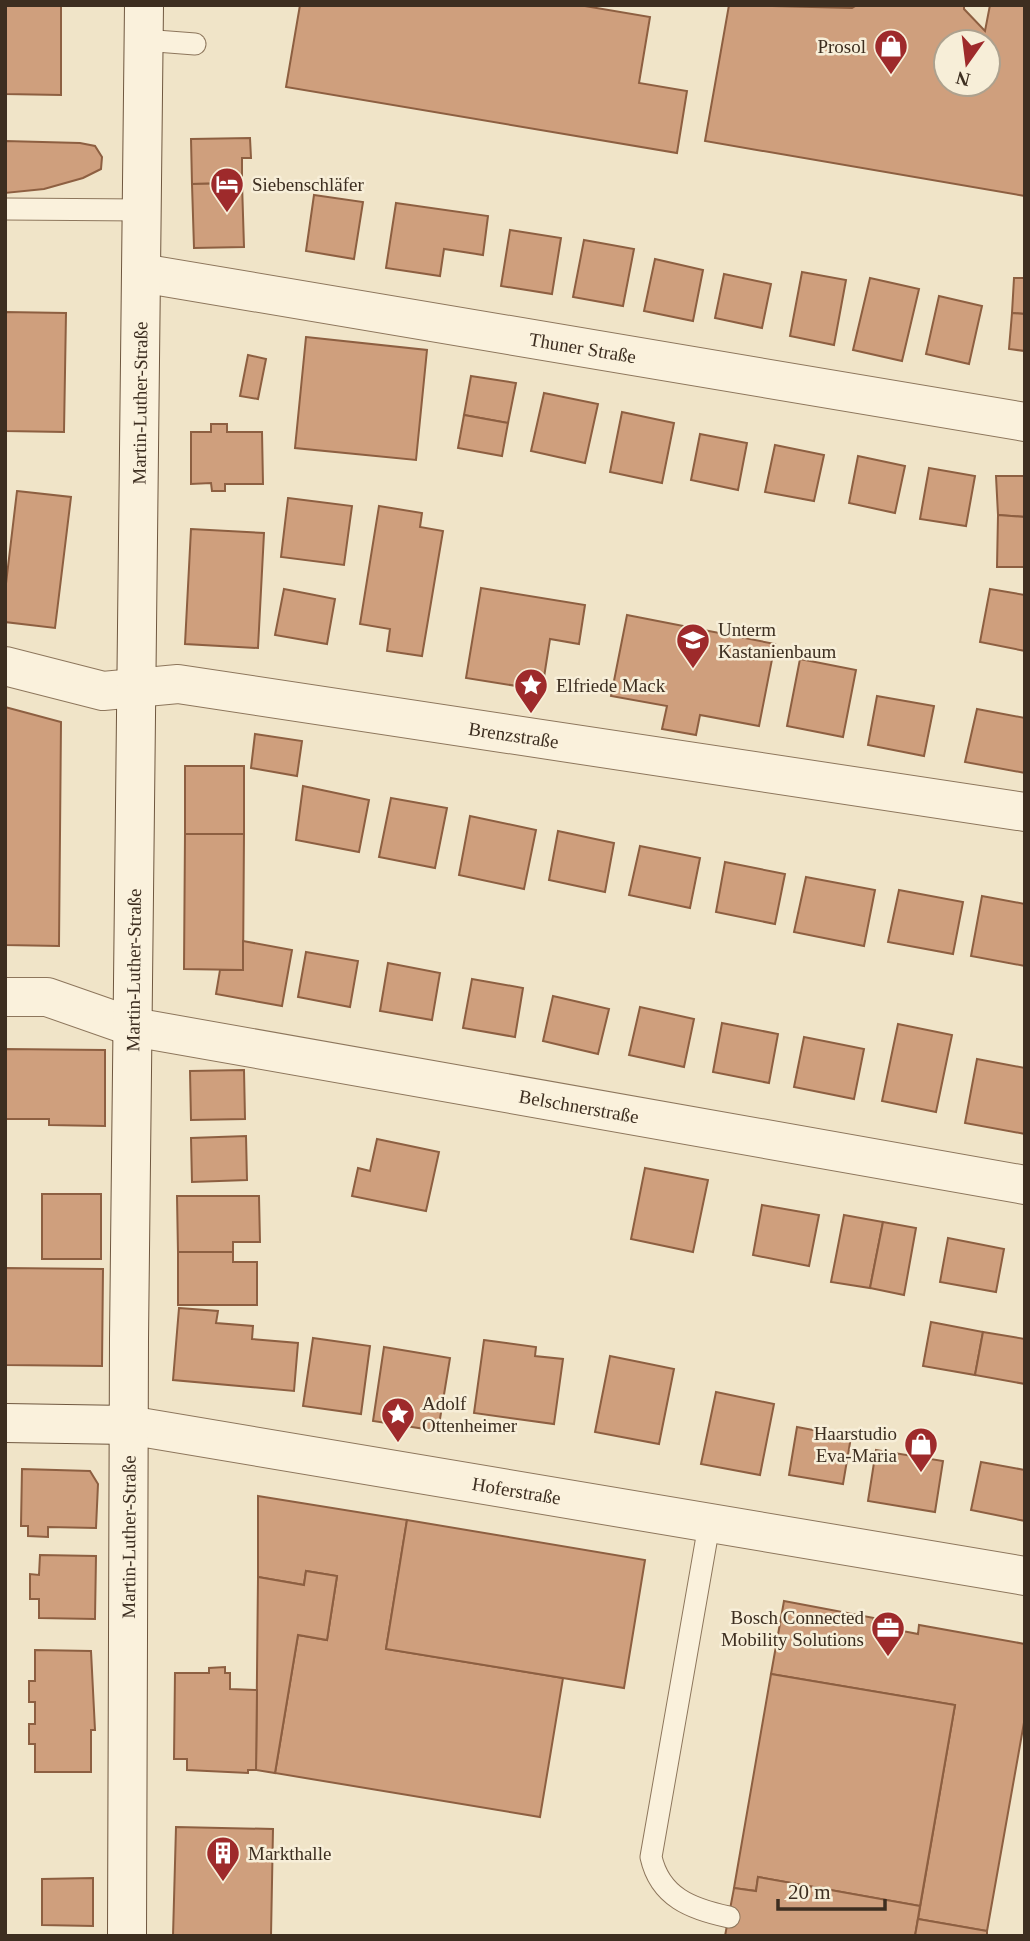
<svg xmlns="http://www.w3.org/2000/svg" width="1030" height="1941" font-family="'Times New Roman',serif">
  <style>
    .building { fill: #cf9f7d; stroke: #8d5f41; stroke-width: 2; fill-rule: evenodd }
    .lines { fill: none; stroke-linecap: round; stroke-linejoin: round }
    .lane-casing { stroke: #8d765c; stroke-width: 23 }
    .street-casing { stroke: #8d765c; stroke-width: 40 }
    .secondary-casing { stroke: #6f573f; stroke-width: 40 }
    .lane { stroke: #faf1dc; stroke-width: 21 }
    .street { stroke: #faf1dc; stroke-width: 38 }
    .secondary { stroke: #faf1dc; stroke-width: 38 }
    .labels { text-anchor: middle; stroke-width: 5; stroke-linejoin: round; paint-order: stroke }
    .poi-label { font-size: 19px; fill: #3d2e20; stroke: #f7eed8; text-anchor: start }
    .street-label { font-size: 19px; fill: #3d2e20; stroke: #f7eed8 }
  </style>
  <rect width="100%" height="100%" fill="#f0e4c8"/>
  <!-- building -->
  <g class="building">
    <path d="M5 5H61V95L5 94Z"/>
    <path d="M300 5H579L650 17 639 83 687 91 677 153 286 87Z"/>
    <path d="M729 5 852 8 857 5H964V9L985 31 990 5H1025V196L705 141ZM946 42H988V84H946Z"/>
    <path d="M250 138 251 158H242V183L192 184 191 139Z"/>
    <path d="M5 141 80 143 95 146 102 157 101 169 83 178 44 189 5 193Z"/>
    <path d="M242 183 244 247 194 248 192 184Z"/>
    <path d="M314 195 363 202 354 259 306 251Z"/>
    <path d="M396 203 488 216 483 255 444 249 440 276 386 268Z"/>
    <path d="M510 230 561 238 552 294 501 286Z"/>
    <path d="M584 240 634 249 623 306 573 297Z"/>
    <path d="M655 259 703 270 693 321 644 311Z"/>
    <path d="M802 272 846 280 834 345 790 336Z"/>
    <path d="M724 274 771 284 762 328 715 318Z"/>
    <path d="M870 278 919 289 902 361 853 350Z"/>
    <path d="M1014 278H1025V314L1012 313Z"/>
    <path d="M939 296 982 306 969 364 926 354Z"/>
    <path d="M5 312 66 313 64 432 5 431Z"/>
    <path d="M1012 313 1025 314V351L1009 349Z"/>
    <path d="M306 337 427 350 416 460 295 448Z"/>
    <path d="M248 355 266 359 258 399 240 396Z"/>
    <path d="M471 376 516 383 508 423 464 415Z"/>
    <path d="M544 393 598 404 585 463 531 451Z"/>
    <path d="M622 412 674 423 662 483 610 472Z"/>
    <path d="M464 415 508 423 502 456 458 448Z"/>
    <path d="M211 424H227V432H262L263 484H225V491H212L211 483 191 484V432H211Z"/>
    <path d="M700 434 747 443 738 490 691 480Z"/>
    <path d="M775 445 824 455 814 501 765 492Z"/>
    <path d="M858 456 905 466 895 513 849 503Z"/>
    <path d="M929 468 975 476 966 526 920 519Z"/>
    <path d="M996 476H1025V517L998 515Z"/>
    <path d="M17 491 71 497 55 628 5 622V592Z"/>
    <path d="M288 498 352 506 344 565 281 557Z"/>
    <path d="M379 506 422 513 420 527 443 531 422 656 387 651 390 629 360 624Z"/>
    <path d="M998 515 1025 517V567H997Z"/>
    <path d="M191 529 264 533 258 648 185 644Z"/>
    <path d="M481 588 585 605 579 644 550 639 542 690 466 678Z"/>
    <path d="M284 589 335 599 327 644 275 635Z"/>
    <path d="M990 589 1025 595V651L980 642Z"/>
    <path d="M627 615 775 644 759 726 700 715 696 735 662 729 667 706 611 696Z"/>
    <path d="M800 659 856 670 843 737 787 726Z"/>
    <path d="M877 696 934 706 924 756 868 745Z"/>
    <path d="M5 707 61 722 59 946 5 945Z"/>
    <path d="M977 709 1025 718V773L965 762Z"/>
    <path d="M255 734 302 741 297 776 251 768Z"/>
    <rect x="185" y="766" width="59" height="68"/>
    <path d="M303 786 369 800 359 852 296 840Z"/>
    <path d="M391 798 447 808 435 868 379 857Z"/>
    <path d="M470 816 536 830 524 889 459 875Z"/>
    <path d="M558 831 614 843 605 892 549 880Z"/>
    <path d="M185 834H244L243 970 184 969Z"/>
    <path d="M640 846 700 858 690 908 629 895Z"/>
    <path d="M725 862 785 874 775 924 716 912Z"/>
    <path d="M806 877 875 890 864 946 794 932Z"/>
    <path d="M899 890 963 902 953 954 888 942Z"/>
    <path d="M982 896 1025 904V966L971 956Z"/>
    <path d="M243 941 292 950 282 1006 216 994 220 970H243Z"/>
    <path d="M306 952 358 961 350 1007 298 997Z"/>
    <path d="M388 963 440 973 432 1020 380 1011Z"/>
    <path d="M472 979 523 988 515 1037 463 1028Z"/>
    <path d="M553 996 609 1009 598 1054 543 1041Z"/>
    <path d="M640 1007 694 1019 684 1067 629 1055Z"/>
    <path d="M722 1023 778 1034 769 1083 713 1072Z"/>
    <path d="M898 1024 952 1035 936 1112 882 1101Z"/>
    <path d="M804 1037 864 1049 854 1099 794 1087Z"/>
    <path d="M5 1049 105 1050V1126L49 1125V1119H5Z"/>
    <path d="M977 1059 1025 1068V1134L965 1123Z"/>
    <path d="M244 1070 245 1119 191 1120 190 1071Z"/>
    <path d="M246 1136 247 1180 192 1182 191 1138Z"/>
    <path d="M377 1139 439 1152 426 1211 352 1196 358 1168 370 1171Z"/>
    <path d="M645 1168 708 1180 693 1252 631 1239Z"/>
    <rect x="42" y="1194" width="59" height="65"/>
    <path d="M177 1196H259L260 1242H233V1252H178Z"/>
    <path d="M762 1205 819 1215 809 1266 753 1255Z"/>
    <path d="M844 1215 883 1222 870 1288 831 1282Z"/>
    <path d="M883 1222 916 1228 904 1295 870 1288Z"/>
    <path d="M948 1238 1004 1249 996 1292 940 1282Z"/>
    <path d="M178 1252H233V1262H257V1305H178Z"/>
    <path d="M5 1268 103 1269 102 1366 5 1365Z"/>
    <path d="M179 1308 218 1311 216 1323 253 1326 252 1339 298 1343 294 1391 173 1380Z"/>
    <path d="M931 1322 983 1332 975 1375 923 1366Z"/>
    <path d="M983 1332 1025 1339V1384L975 1375Z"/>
    <path d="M313 1338 370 1346 361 1414 303 1406Z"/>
    <path d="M484 1340 536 1347 535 1356 563 1359 554 1424 474 1413Z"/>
    <path d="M384 1347 450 1358 438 1431 373 1421Z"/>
    <path d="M610 1356 674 1369 659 1444 595 1432Z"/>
    <path d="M716 1392 774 1404 760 1475 701 1464Z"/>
    <path d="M797 1427 851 1437 843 1484 789 1475Z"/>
    <path d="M876 1450 943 1461 935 1512 868 1501Z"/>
    <path d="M981 1462 1025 1470V1521L971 1510Z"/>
    <path d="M22 1469 90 1471 98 1484 96 1528 48 1527V1537L28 1536V1526H21Z"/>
    <path d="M258 1496 407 1520 386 1649 563 1678 540 1817 275 1773 298 1635 327 1640 337 1576 306 1571 304 1585 258 1577Z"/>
    <path d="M407 1520 645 1560 624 1688 386 1649Z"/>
    <path d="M40 1555 96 1556 95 1619 39 1618V1599H30V1574L39 1575Z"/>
    <path d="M306 1571 337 1576 327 1640 298 1635 275 1773 256 1770 258 1577 304 1585Z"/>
    <path d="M784 1601 874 1618 872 1625 918 1634 919 1625 1025 1644V1717L987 1931 918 1919 955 1705 771 1674Z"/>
    <path d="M35 1650 91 1651 95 1730H91V1772H35V1744H29V1724H35V1702H29V1681H35Z"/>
    <path d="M225 1667V1673H230V1689L257 1690 256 1770H248V1773L187 1770V1759H174L175 1673H209V1668Z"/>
    <path d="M771 1674 955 1705 920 1906 758 1877 756 1891 734 1888Z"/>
    <path d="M176 1827 273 1829 271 1936H173Z"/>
    <path d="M758 1877 920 1906 915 1936H725L734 1888 756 1891Z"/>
    <path d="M93 1878V1926L42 1925V1879Z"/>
    <path d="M918 1919 987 1931V1936H915Z"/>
  </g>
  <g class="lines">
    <!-- lane casing -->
    <g class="lane-casing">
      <g id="lane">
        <path d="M143 40 195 44"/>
        <path d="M5 209 142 210"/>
        <path d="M709 1525 651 1857C660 1897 691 1909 729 1917"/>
      </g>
    </g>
    <!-- street casing -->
    <g class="street-casing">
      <g id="street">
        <path id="s1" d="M141 273 1025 422"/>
        <path id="s2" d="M5 666 103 691 178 684 1025 812"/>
        <path id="s3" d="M5 997H47L133 1027 1025 1185"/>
        <path id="s4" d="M128 1425 1025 1576"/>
      </g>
    </g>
    <!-- secondary casing -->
    <g class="secondary-casing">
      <g id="secondary">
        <path d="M5 1423 128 1425"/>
        <path id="s5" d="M127 1936 129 1339 144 5"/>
      </g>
    </g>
    <!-- lane -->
    <use href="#lane" class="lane"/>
    <!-- street -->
    <use href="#street" class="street"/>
    <!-- secondary -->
    <use href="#secondary" class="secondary"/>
  </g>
  <!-- icons -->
  <defs>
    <g id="shop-pin" transform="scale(1.75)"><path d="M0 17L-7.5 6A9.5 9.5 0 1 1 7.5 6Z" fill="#9e2a2b" stroke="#f7eed8"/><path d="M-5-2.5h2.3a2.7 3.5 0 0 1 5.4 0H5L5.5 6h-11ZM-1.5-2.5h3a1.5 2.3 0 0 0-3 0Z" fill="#fff"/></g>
    <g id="hotel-pin" transform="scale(1.75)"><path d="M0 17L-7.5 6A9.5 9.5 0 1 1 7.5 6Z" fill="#9e2a2b" stroke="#f7eed8"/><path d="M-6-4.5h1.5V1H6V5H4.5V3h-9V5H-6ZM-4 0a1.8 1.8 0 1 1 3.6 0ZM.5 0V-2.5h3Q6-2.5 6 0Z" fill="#fff"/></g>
    <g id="school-pin" transform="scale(1.75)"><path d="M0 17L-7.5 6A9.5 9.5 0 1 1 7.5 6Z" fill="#9e2a2b" stroke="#f7eed8"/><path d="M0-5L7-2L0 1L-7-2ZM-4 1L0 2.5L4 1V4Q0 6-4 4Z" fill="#fff"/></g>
    <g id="sight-pin" transform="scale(1.75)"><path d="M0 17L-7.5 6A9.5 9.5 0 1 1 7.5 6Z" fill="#9e2a2b" stroke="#f7eed8"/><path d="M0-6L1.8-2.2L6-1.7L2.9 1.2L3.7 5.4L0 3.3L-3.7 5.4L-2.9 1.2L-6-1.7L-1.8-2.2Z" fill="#fff"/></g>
    <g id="office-pin" transform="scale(1.75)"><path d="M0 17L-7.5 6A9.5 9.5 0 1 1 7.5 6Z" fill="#9e2a2b" stroke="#f7eed8"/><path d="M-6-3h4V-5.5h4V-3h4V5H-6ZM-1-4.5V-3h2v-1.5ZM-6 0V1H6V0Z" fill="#fff"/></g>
    <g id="building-pin" transform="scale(1.75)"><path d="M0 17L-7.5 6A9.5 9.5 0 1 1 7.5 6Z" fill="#9e2a2b" stroke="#f7eed8"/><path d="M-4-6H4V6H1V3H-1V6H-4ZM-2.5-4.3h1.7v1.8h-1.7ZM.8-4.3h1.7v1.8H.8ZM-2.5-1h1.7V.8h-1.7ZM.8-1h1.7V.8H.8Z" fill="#fff"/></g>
  </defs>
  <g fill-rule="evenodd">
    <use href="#shop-pin" x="891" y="46"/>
    <use href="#hotel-pin" x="227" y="184"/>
    <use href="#school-pin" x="693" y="640"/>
    <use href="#sight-pin" x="531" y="685"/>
    <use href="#sight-pin" x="398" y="1414"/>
    <use href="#shop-pin" x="921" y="1444"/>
    <use href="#office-pin" x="888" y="1628"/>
    <use href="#building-pin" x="223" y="1853"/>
  </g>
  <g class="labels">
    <!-- poi labels -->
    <g class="poi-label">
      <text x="866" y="53" text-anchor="end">Prosol</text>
      <text x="252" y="191">Siebenschläfer</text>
      <text x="718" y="636">Unterm<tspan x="718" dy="22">Kastanienbaum</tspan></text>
      <text x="556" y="692">Elfriede Mack</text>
      <text x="422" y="1410">Adolf<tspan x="422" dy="22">Ottenheimer</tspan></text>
      <text x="897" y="1440" text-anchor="end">Haarstudio<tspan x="897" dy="22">Eva-Maria</tspan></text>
      <text x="864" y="1624" text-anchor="end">Bosch Connected<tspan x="864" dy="22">Mobility Solutions</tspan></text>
      <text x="248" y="1860">Markthalle</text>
    </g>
    <!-- street labels -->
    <g class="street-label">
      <text dy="7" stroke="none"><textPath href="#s1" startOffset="448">Thuner Straße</textPath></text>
      <text dy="7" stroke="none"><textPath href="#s5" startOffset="1533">Martin-Luther-Straße</textPath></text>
      <text dy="7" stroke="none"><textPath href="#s2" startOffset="516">Brenzstraße</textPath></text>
      <text dy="7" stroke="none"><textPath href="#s5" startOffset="966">Martin-Luther-Straße</textPath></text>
      <text dy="7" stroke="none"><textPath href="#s3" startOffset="586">Belschnerstraße</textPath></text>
      <text dy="7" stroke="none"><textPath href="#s4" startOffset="394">Hoferstraße</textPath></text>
      <text dy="7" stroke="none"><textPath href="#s5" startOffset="399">Martin-Luther-Straße</textPath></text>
    </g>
  </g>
  <!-- border -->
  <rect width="1030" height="1941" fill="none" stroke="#3d2e20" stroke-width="14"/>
  <!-- north arrow -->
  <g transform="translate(967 63) rotate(194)"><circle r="33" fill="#f7eed8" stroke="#ada18e" stroke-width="2"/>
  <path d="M0-5L12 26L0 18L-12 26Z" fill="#9e2a2b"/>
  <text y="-10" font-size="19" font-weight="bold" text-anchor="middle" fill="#3d2e20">N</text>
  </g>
  <!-- scale -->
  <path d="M778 1899v10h107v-10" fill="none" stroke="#3d2e20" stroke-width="3.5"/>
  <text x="788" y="1899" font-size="21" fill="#3d2e20" stroke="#f7eed8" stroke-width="5" paint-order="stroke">20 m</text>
</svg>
